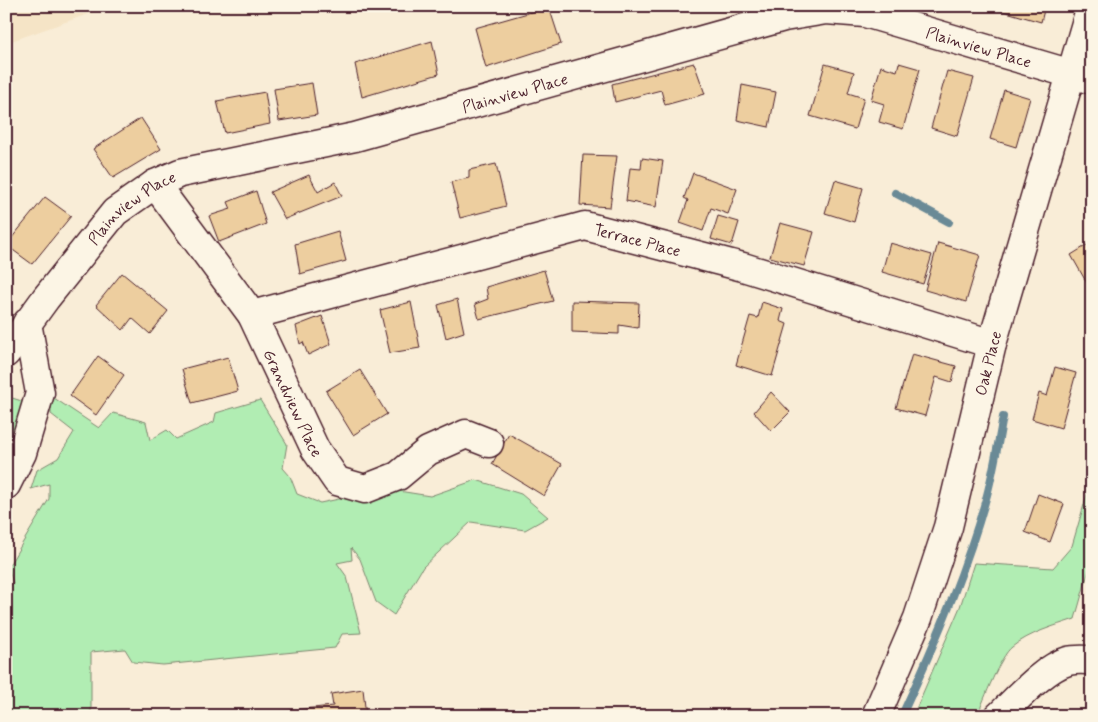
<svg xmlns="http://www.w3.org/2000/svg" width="1098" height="722" font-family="Mynerve,sans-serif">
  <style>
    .built { fill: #f5e4c6 }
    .green { fill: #b1edb3; stroke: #7e866f }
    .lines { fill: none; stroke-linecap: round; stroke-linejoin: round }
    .stream { stroke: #6b8a96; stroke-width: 8 }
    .building { fill: #edce9f; stroke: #4a1f2b }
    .minor-casing { stroke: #4a1f2b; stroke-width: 31 }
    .minor { stroke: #fcf5e5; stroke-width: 28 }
    .labels { text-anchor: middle; stroke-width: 4; stroke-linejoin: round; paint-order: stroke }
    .street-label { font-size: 16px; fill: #4a1f2b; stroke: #fcf5e5 }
  </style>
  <rect width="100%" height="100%" fill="#f9edd7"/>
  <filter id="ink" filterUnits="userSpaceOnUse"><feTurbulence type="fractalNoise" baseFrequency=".02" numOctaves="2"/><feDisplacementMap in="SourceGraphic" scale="10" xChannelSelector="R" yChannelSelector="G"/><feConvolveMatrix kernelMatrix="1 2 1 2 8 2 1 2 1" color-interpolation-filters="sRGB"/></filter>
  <g filter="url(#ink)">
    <!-- built -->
    <path class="built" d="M6 6H111L6 43Z"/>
    <!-- green -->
    <g class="green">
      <path d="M6 396 31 404 6 455Z"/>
      <path d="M51 396 99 428 113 413 146 422 150 440 167 430 176 439 214 422 216 413 260 400 287 444 283 468 290 476 297 494 320 503 386 489 430 496 476 480 521 494 548 517 525 530 471 522 423 567 394 615 376 602 360 559 351 548 352 560 337 563 347 577 361 633 342 634 335 648 163 665 133 662 125 649 91 652V712L55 716H6V590L13 583 8 567 49 499V484L31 489 37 470 58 458 74 432 51 414Z"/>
      <path d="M1092 477V559L1075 619C1054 626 1029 633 1012 647 1000 656 984 700 977 716H913L960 607 974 563 1053 568 1072 546Z"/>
    </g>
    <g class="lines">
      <!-- stream -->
      <g class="stream">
        <path d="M895 193 949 222"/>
        <path d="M902 715C935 644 966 571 987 495 994 469 998 443 1003 417"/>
      </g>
    </g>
    <!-- building -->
    <g class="building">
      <path d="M997 6H1045L1041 22 996 9Z"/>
      <path d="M549 7 561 44 486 68 475 28Z"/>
      <path d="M432 41 439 74 362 97 355 64Z"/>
      <path d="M694 63 705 94 665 105 661 90 615 102 612 84Z"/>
      <path d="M899 63 920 69 903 129 879 122 884 104 871 100 881 66 897 71Z"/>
      <path d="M825 64 854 72 848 93 864 98 855 129 810 116Z"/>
      <path d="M947 71 974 78 957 136 931 128Z"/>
      <path d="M312 83 317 115 279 121 274 89Z"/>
      <path d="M742 85 776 92 769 127 737 120Z"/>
      <path d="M1004 90 1030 98 1016 147 990 139Z"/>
      <path d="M265 92 270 124 225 133 217 101Z"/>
      <path d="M141 118 161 149 113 178 93 149Z"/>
      <path d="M583 155 617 156 610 207 580 205Z"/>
      <path d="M642 158 663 161 656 207 626 201 630 168 641 169Z"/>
      <path d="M496 164 506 206 460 218 451 182 469 178V170Z"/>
      <path d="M693 173 737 189 728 214 711 208 703 231 680 223 688 200 684 198Z"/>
      <path d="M309 175 318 192 335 182 342 196 285 219 270 192Z"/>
      <path d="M835 180 863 188 854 222 825 213Z"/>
      <path d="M256 191 266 224 219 242 209 216 231 209 228 202Z"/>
      <path d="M45 197 71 216 32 264 6 245Z"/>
      <path d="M718 216 739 222 732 245 711 239Z"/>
      <path d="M780 223 814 232 804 266 770 257Z"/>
      <path d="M338 231 346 261 300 274 295 244Z"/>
      <path d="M1092 242V292L1071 255Z"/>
      <path d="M890 243 932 255 923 284 882 272Z"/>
      <path d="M938 243 980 255 966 302 925 290Z"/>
      <path d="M544 270 553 301 479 319 475 304 488 299 486 287Z"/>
      <path d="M122 273 168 311 150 334 132 318 123 330 96 305Z"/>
      <path d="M457 299 464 332 446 338 438 305Z"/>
      <path d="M572 301 639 303 638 328 619 325V334L572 332Z"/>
      <path d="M411 302 420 348 390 353 380 310Z"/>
      <path d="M762 302 783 309 780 321 787 324 772 376 736 365 750 316 758 318Z"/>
      <path d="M322 316 331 344 308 355 303 342 300 344 296 326Z"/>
      <path d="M912 354 956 366 952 382 936 377 925 416 896 408Z"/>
      <path d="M98 356 124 375 96 415 70 396Z"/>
      <path d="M228 357 238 391 192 403 182 369Z"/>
      <path d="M1055 367 1076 373 1061 428 1032 419 1039 393 1047 396Z"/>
      <path d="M360 370 387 414 353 435 326 391Z"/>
      <path d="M771 392 790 412 771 431 754 412Z"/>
      <path d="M509 434 562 464 544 496 492 464Z"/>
      <path d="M1038 494 1064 504 1050 542 1025 532Z"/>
      <path d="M363 689 366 716H234L333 706 331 694Z"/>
    </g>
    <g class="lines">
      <!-- minor casing -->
      <g class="minor-casing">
        <g id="minor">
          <path id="s1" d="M155 184 252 315 315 449 337 481 365 489 398 476 428 451 466 434 489 443"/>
          <path id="s2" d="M252 315 585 226 743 267 992 344"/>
          <path id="s3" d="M6 353 46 298 115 212 155 184 180 173 355 137 784 17 826 10 865 13 1092 80"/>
          <path d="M6 485 22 453 40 393 27 323"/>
          <path id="s4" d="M876 716 918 618 948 527 992 344 1091 6"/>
          <path d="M999 716C1017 699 1044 668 1068 661 1075 659 1085 660 1092 660"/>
        </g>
      </g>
      <!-- minor -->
      <use href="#minor" class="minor"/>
    </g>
  </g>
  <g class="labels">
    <!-- street labels -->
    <g class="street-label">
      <text dy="6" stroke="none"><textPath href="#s3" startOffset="1079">Plainview Place</textPath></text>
      <text dy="6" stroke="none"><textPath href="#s3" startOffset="599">Plainview Place</textPath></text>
      <text dy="6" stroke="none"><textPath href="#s3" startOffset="194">Plainview Place</textPath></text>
      <text dy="6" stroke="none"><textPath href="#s2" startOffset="399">Terrace Place</textPath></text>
      <text dy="6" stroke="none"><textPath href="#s4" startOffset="371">Oak Place</textPath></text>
      <text dy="6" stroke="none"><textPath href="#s1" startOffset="260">Grandview Place</textPath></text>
    </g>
  </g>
  <!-- margin -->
  <rect width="1098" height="722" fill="none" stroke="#fcf5e5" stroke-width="25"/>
  <rect x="12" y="12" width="1073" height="697" fill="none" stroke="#4a1f2b" stroke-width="2" filter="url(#ink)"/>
</svg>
